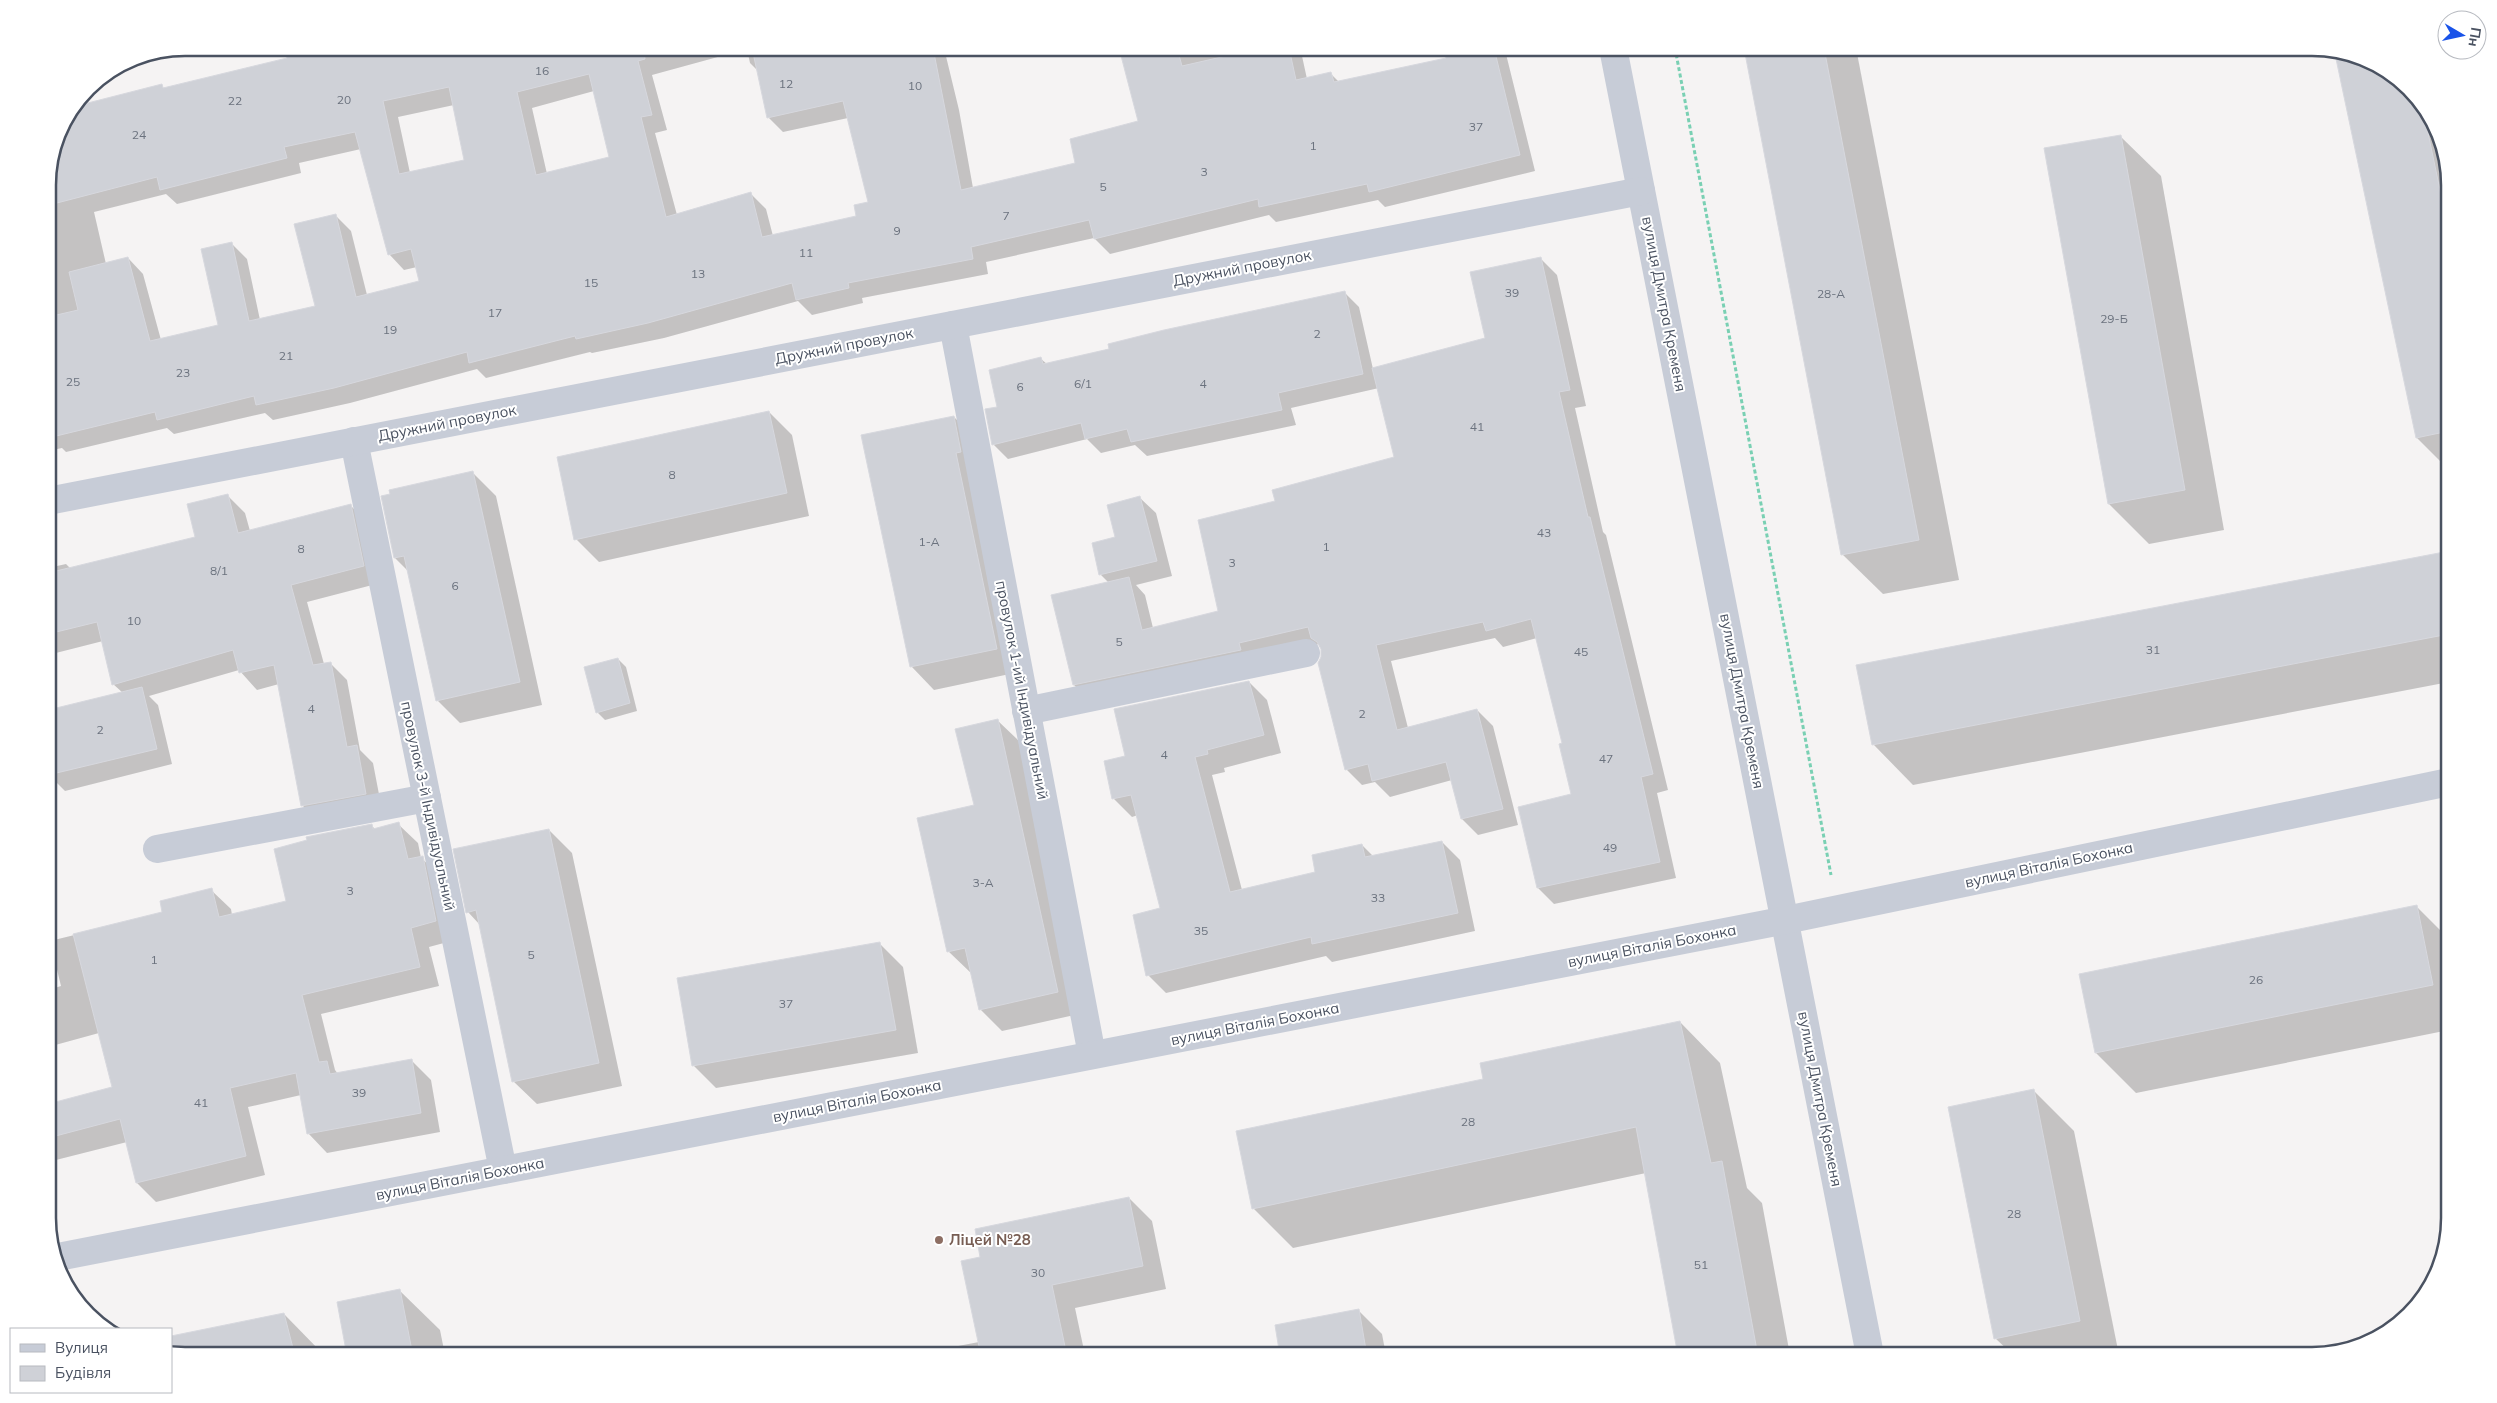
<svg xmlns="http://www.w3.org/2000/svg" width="2497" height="1403" font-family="Mulish,sans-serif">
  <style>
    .shadow { fill: #0003; fill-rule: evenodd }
    .building { fill: #cfd1d7; stroke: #d7d8de; fill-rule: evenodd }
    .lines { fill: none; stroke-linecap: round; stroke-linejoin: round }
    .path { stroke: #79d0b3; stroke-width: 3; stroke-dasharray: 4 2.5; stroke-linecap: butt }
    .minor { stroke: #c7ccd7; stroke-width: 28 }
    .education-dot { fill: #8d6e63; stroke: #fff; stroke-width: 2 }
    .labels { text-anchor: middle; stroke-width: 4; stroke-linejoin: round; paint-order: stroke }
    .number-label { font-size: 12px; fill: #6b727e }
    .street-label { font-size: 15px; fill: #4a5261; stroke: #fff }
    .education-label { font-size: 15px; font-weight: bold; fill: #785e54; stroke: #fff; text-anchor: start }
    .rim { fill: none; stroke: #4a5261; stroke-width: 2.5 }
  </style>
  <rect width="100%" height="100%" fill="#f5f3f3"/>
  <!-- shadow -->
  <g class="shadow">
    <path d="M315 48H944L959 110 973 188 1077 164 1140 122 1121 50 1106 53 1100 48H1241L1242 52 1260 48H1293L1302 56 1307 79 1331 74 1339 82 1447 59 1444 48H1515L1516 51 1506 54 1535 171 1385 207 1378 200 1276 222 1269 215 1110 254 1094 238 986 262 988 274 862 298 863 303 812 315 798 301 664 338 592 353 590 352 486 378 477 369 350 403 273 420 265 413 174 434 167 428 66 452 62 448 48 451V177L58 132 75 107 161 86 165 89 289 59 287 54ZM747 49 750 63 758 71 768 117 783 132 848 118 869 203 858 217 773 236 766 209 751 194 677 215 655 133 667 130 652 75ZM594 91 611 157 547 174 532 108ZM454 105 466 161 410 173 398 117ZM361 149 389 254 404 270 417 267 420 282 367 295 351 231 335 215 317 307 260 320 247 259 232 244 219 326 161 340 143 274 128 258 106 264 94 212 166 194 177 204 301 173 299 163Z"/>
    <path d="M1745 48H1856L1959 580 1883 594 1842 554Z"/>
    <path d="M1939 48H1989L1947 56Z"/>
    <path d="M2337 54 2380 66 2431 116 2449 177V470L2417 438Z"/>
    <path d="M2120 136 2161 176 2224 530 2149 544 2109 504Z"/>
    <path d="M1541 259 1557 275 1586 406 1575 408 1603 532 1606 535 1668 790 1657 793 1676 878 1554 904 1538 888 1573 795 1563 744 1537 638 1503 647 1495 638 1391 661 1408 728 1477 710 1493 726 1518 825 1478 835 1462 819 1452 780 1390 797 1375 782 1362 785 1346 769 1322 658V649L1319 644 1091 701 1074 685 1109 583 1101 575 1116 538 1140 498 1156 513 1172 576 1136 585 1145 595 1153 628 1220 612 1277 502 1395 458 1379 388 1291 408 1296 425 1147 456 1135 445 1101 453 1087 439 1008 459 993 444 999 408 1041 359 1047 364 1344 292 1359 307 1373 369 1486 339Z"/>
    <path d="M769 412 792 435 809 516 599 562 576 539Z"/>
    <path d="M954 417 977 440 1019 672 934 690 911 666Z"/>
    <path d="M472 472 496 496 542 705 460 723 437 700 408 571 395 558Z"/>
    <path d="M228 496 245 513 250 531 350 505 367 522 380 583 307 602 324 664 330 663 347 680 360 750 373 763 382 810 319 822 302 805 279 684 257 690 239 670 149 696 158 705 172 764 65 791 49 775 48 712 123 693 113 684 103 641 48 655V568L66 564 71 569 196 538Z"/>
    <path d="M2444 553 2449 559V682L1913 785 1873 744Z"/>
    <path d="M618 659 626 667 637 711 605 720 597 712Z"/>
    <path d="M1249 682 1267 700 1281 753 1224 768 1225 772 1212 775 1242 890 1317 873 1362 845 1374 857 1442 842 1460 860 1475 931 1332 962 1326 956 1166 993 1148 975 1162 909 1138 815 1132 817 1114 799 1126 757Z"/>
    <path d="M997 720 1020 742 1079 1014 1002 1031 980 1009 972 974 948 951 976 806Z"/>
    <path d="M48 803 53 826 48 828Z"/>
    <path d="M398 824 418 843 421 858 442 877 455 940 429 947 439 986 321 1014 335 1070 338 1074 411 1060 431 1080 440 1132 327 1153 308 1133 301 1095 248 1107 265 1175 156 1202 137 1183 127 1142 48 1162V1105L114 1088 99 1033 48 1047V990L61 986 50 941 164 913 211 890 231 909 232 915 288 902 372 826 375 829Z"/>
    <path d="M549 830 572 853 622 1086 537 1104 513 1081 480 925 468 912Z"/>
    <path d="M2417 907 2449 939V1030L2136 1093 2096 1053Z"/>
    <path d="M880 944 903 967 918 1053 716 1088 693 1065Z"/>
    <path d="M1680 1022 1720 1063 1747 1188 1762 1203 1790 1355H1679L1646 1173 1293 1248 1253 1208Z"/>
    <path d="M2033 1090 2074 1131 2119 1355H2013L1995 1338Z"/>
    <path d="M1129 1198 1152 1221 1166 1289 1075 1308 1085 1355H911L979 1342 982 1258Z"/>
    <path d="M399 1290 440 1330 445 1355H348Z"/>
    <path d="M1359 1311 1382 1334 1386 1355H1281Z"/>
    <path d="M284 1314 324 1355 185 1356Z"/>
  </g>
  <!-- building -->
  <g class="building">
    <path d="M309 48H644L645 59 638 61 652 115 641 117 666 217 751 192 762 237 856 216 854 205 868 202 843 101 767 118 752 48H933L961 190 1075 163 1070 139 1138 121 1119 48H1177L1182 66 1261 48H1289L1296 80 1331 72 1334 82 1446 58 1443 48H1494L1520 155 1369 192 1367 184 1259 207 1258 199 1094 239 1089 220 971 247 973 259 848 283 849 288 796 300 792 283 648 323 576 339 575 336 469 363 467 352 334 388 256 405 254 396 157 420 155 412 48 438V317L78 310 69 272 128 257 150 341 218 325 201 249 232 242 249 321 315 306 294 224 336 214 356 297 419 281 411 249 388 255 355 132 284 147 287 158 160 190 157 177 53 204 48 177 58 132 76 106 162 84 163 88 287 58 286 53ZM589 74 609 157 536 175 517 92ZM449 87 464 160 399 174 383 101Z"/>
    <path d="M1744 48H1824L1919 540 1841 555Z"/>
    <path d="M2335 54 2380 66 2423 109 2449 233V431L2416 438Z"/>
    <path d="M2121 135 2185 490 2108 504 2044 148Z"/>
    <path d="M1541 257 1570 390 1559 392 1588 517H1590L1653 774 1641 777 1660 862 1537 888 1518 807 1571 794 1559 744 1562 743 1531 619 1486 631 1483 622 1376 645 1397 730 1477 709 1503 809 1461 819 1446 762 1372 781 1368 764 1345 770 1318 663 1321 657V649L1317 642 1311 638 1308 627 1239 643 1241 650 1073 685 1051 595 1129 577 1142 630 1218 611 1198 520 1275 501 1272 490 1394 457 1372 368 1485 338 1470 272Z"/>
    <path d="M1345 291 1363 374 1278 393 1282 410 1131 442 1127 429 1085 439 1081 423 992 445 985 409 997 407 989 370 1041 357 1043 364 1109 349 1108 344 1164 330Z"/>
    <path d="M769 411 787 493 574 540 557 457Z"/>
    <path d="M954 416 961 452 956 453 997 649 910 667 861 435Z"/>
    <path d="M473 471 520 682 436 701 404 556 394 558 381 496 390 494 389 490Z"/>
    <path d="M228 494 238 533 351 504 364 566 291 585 313 665 331 662 347 747 357 745 366 794 301 806 274 665 239 673 233 650 112 685 97 622 48 634V573L195 537 187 504Z"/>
    <path d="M1140 496 1157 561 1099 575 1092 543 1115 537 1107 505Z"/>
    <path d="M2444 552 2449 580V634L1872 745 1856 665Z"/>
    <path d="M618 658 630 703 596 713 584 667Z"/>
    <path d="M1249 681 1264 735 1207 750 1208 754 1195 757 1230 892 1315 872 1312 855 1362 844 1365 857 1442 841 1458 913 1312 944 1311 937 1146 976 1133 915 1160 908 1131 795 1112 799 1104 761 1125 756 1114 709Z"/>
    <path d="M142 687 157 749 48 775V710Z"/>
    <path d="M998 719 1058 992 979 1010 965 948 947 952 917 818 974 805 955 729Z"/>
    <path d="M399 822 408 859 423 856 436 921 411 928 420 967 302 995 319 1062 327 1061 330 1074 412 1059 421 1113 307 1134 296 1073 230 1088 246 1156 136 1183 120 1119 48 1138V1104L112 1087 73 934 162 912 160 901 212 888 219 917 286 901 274 849 307 840 306 837 372 824 373 829Z"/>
    <path d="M549 829 599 1063 512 1082 476 910 466 913 453 849Z"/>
    <path d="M2417 905 2433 985 2095 1053 2079 974Z"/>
    <path d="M880 942 896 1030 692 1066 677 978Z"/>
    <path d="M1680 1021 1711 1163 1722 1161 1758 1356H1678L1636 1127 1252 1209 1236 1131 1483 1079 1480 1063Z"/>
    <path d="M2034 1089 2080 1321 1994 1339 1948 1107Z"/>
    <path d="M1129 1197 1143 1266 1052 1285 1067 1356H981L961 1261 980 1257 975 1229Z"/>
    <path d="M400 1289 413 1356H347L337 1302Z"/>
    <path d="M1359 1309 1367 1356H1280L1275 1325Z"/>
    <path d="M284 1313 295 1356H185L171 1352V1336Z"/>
  </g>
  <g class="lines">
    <!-- path -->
    <path class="path" d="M1675 48 1831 875"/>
    <!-- minor -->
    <g class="minor">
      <path d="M1613 48 1870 1355"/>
      <path d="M953 325 1092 1055"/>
      <path d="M354 441 503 1170"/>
      <path d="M48 501 1641 191"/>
      <path d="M1026 711 1306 653"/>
      <path d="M157 849 427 798"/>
      <path d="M58 1257 1786 920 2449 782"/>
    </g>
  </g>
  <!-- markers -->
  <circle class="education-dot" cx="939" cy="1240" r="5"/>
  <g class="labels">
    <!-- number labels -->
    <g class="number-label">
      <text x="542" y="75">16</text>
      <text x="786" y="88">12</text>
      <text x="915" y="90">10</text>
      <text x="344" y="104">20</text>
      <text x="235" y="105">22</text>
      <text x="1476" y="131">37</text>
      <text x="139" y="139">24</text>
      <text x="1313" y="150">1</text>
      <text x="1204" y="176">3</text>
      <text x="1103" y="191">5</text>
      <text x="1006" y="220">7</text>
      <text x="897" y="235">9</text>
      <text x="806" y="257">11</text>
      <text x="698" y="278">13</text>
      <text x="591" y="287">15</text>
      <text x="1512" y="297">39</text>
      <text x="1831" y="298">28-А</text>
      <text x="495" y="317">17</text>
      <text x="2114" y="323">29-Б</text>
      <text x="390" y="334">19</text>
      <text x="1317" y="338">2</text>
      <text x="286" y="360">21</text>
      <text x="183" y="377">23</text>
      <text x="73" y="386">25</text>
      <text x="1083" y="388">6/1</text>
      <text x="1203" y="388">4</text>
      <text x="1020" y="391">6</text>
      <text x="1477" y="431">41</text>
      <text x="672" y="479">8</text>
      <text x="1544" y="537">43</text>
      <text x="929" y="546">1-А</text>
      <text x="1326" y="551">1</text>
      <text x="301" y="553">8</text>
      <text x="1232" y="567">3</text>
      <text x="219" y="575">8/1</text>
      <text x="455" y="590">6</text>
      <text x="134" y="625">10</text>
      <text x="1119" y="646">5</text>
      <text x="2153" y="654">31</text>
      <text x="1581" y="656">45</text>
      <text x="311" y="713">4</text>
      <text x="1362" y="718">2</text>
      <text x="100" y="734">2</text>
      <text x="1164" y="759">4</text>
      <text x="1606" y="763">47</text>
      <text x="1610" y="852">49</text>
      <text x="983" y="887">3-А</text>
      <text x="350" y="895">3</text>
      <text x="1378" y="902">33</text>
      <text x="1201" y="935">35</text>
      <text x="531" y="959">5</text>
      <text x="154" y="964">1</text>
      <text x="2256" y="984">26</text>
      <text x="786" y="1008">37</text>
      <text x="359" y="1097">39</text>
      <text x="201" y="1107">41</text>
      <text x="1468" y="1126">28</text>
      <text x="2014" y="1218">28</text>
      <text x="1701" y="1269">51</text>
      <text x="1038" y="1277">30</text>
    </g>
    <!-- street labels -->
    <g class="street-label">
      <text transform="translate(1242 268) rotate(-11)" y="5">Дружний провулок</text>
      <text transform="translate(1664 304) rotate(79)" y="5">вулиця Дмитра Кременя</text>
      <text transform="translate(844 346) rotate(-11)" y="5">Дружний провулок</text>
      <text transform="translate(447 423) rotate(-11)" y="5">Дружний провулок</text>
      <text transform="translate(1022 690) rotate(79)" y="5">провулок 1-ий Індивідуальний</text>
      <text transform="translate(1742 701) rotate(79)" y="5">вулиця Дмитра Кременя</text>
      <text transform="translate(428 806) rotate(78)" y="5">провулок 3-й Індивідуальний</text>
      <text transform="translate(2049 865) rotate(-12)" y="5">вулиця Віталія Бохонка</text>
      <text transform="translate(1652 946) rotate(-11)" y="5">вулиця Віталія Бохонка</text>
      <text transform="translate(1255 1024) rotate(-11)" y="5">вулиця Віталія Бохонка</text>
      <text transform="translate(1820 1099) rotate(79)" y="5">вулиця Дмитра Кременя</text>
      <text transform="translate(857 1101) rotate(-11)" y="5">вулиця Віталія Бохонка</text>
      <text transform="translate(460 1179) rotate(-11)" y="5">вулиця Віталія Бохонка</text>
    </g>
    <!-- education labels -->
    <g class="education-label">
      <text x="949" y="1245">Ліцей №28</text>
    </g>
  </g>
  <!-- crop -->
  <path d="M0 0H2497V1403H0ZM185 56H2312A129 129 0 0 1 2441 185V1218A129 129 0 0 1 2312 1347H185A129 129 0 0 1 56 1218V185A129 129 0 0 1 185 56Z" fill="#fff" fill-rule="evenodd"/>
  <path class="rim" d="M185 56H2312A129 129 0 0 1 2441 185V1218A129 129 0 0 1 2312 1347H185A129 129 0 0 1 56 1218V185A129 129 0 0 1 185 56Z"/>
  <!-- legend -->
  <rect x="10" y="1328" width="162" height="65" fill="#ffffff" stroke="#b7bac0"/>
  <rect x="20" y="1344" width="25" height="8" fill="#c7ccd7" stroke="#b7bac0"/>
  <text x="55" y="1353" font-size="15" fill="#4a5261">Вулиця</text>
  <rect x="20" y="1366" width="25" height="15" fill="#cfd1d7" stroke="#b7bac0"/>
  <text x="55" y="1378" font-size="15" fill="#4a5261">Будівля</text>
  <!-- north arrow -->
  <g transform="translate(2462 35) rotate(99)"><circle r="24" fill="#ffffff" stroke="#b7bac0"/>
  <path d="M0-4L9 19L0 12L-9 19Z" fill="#1953e9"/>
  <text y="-8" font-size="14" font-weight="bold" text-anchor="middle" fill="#4a5261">Пн</text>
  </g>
</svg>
